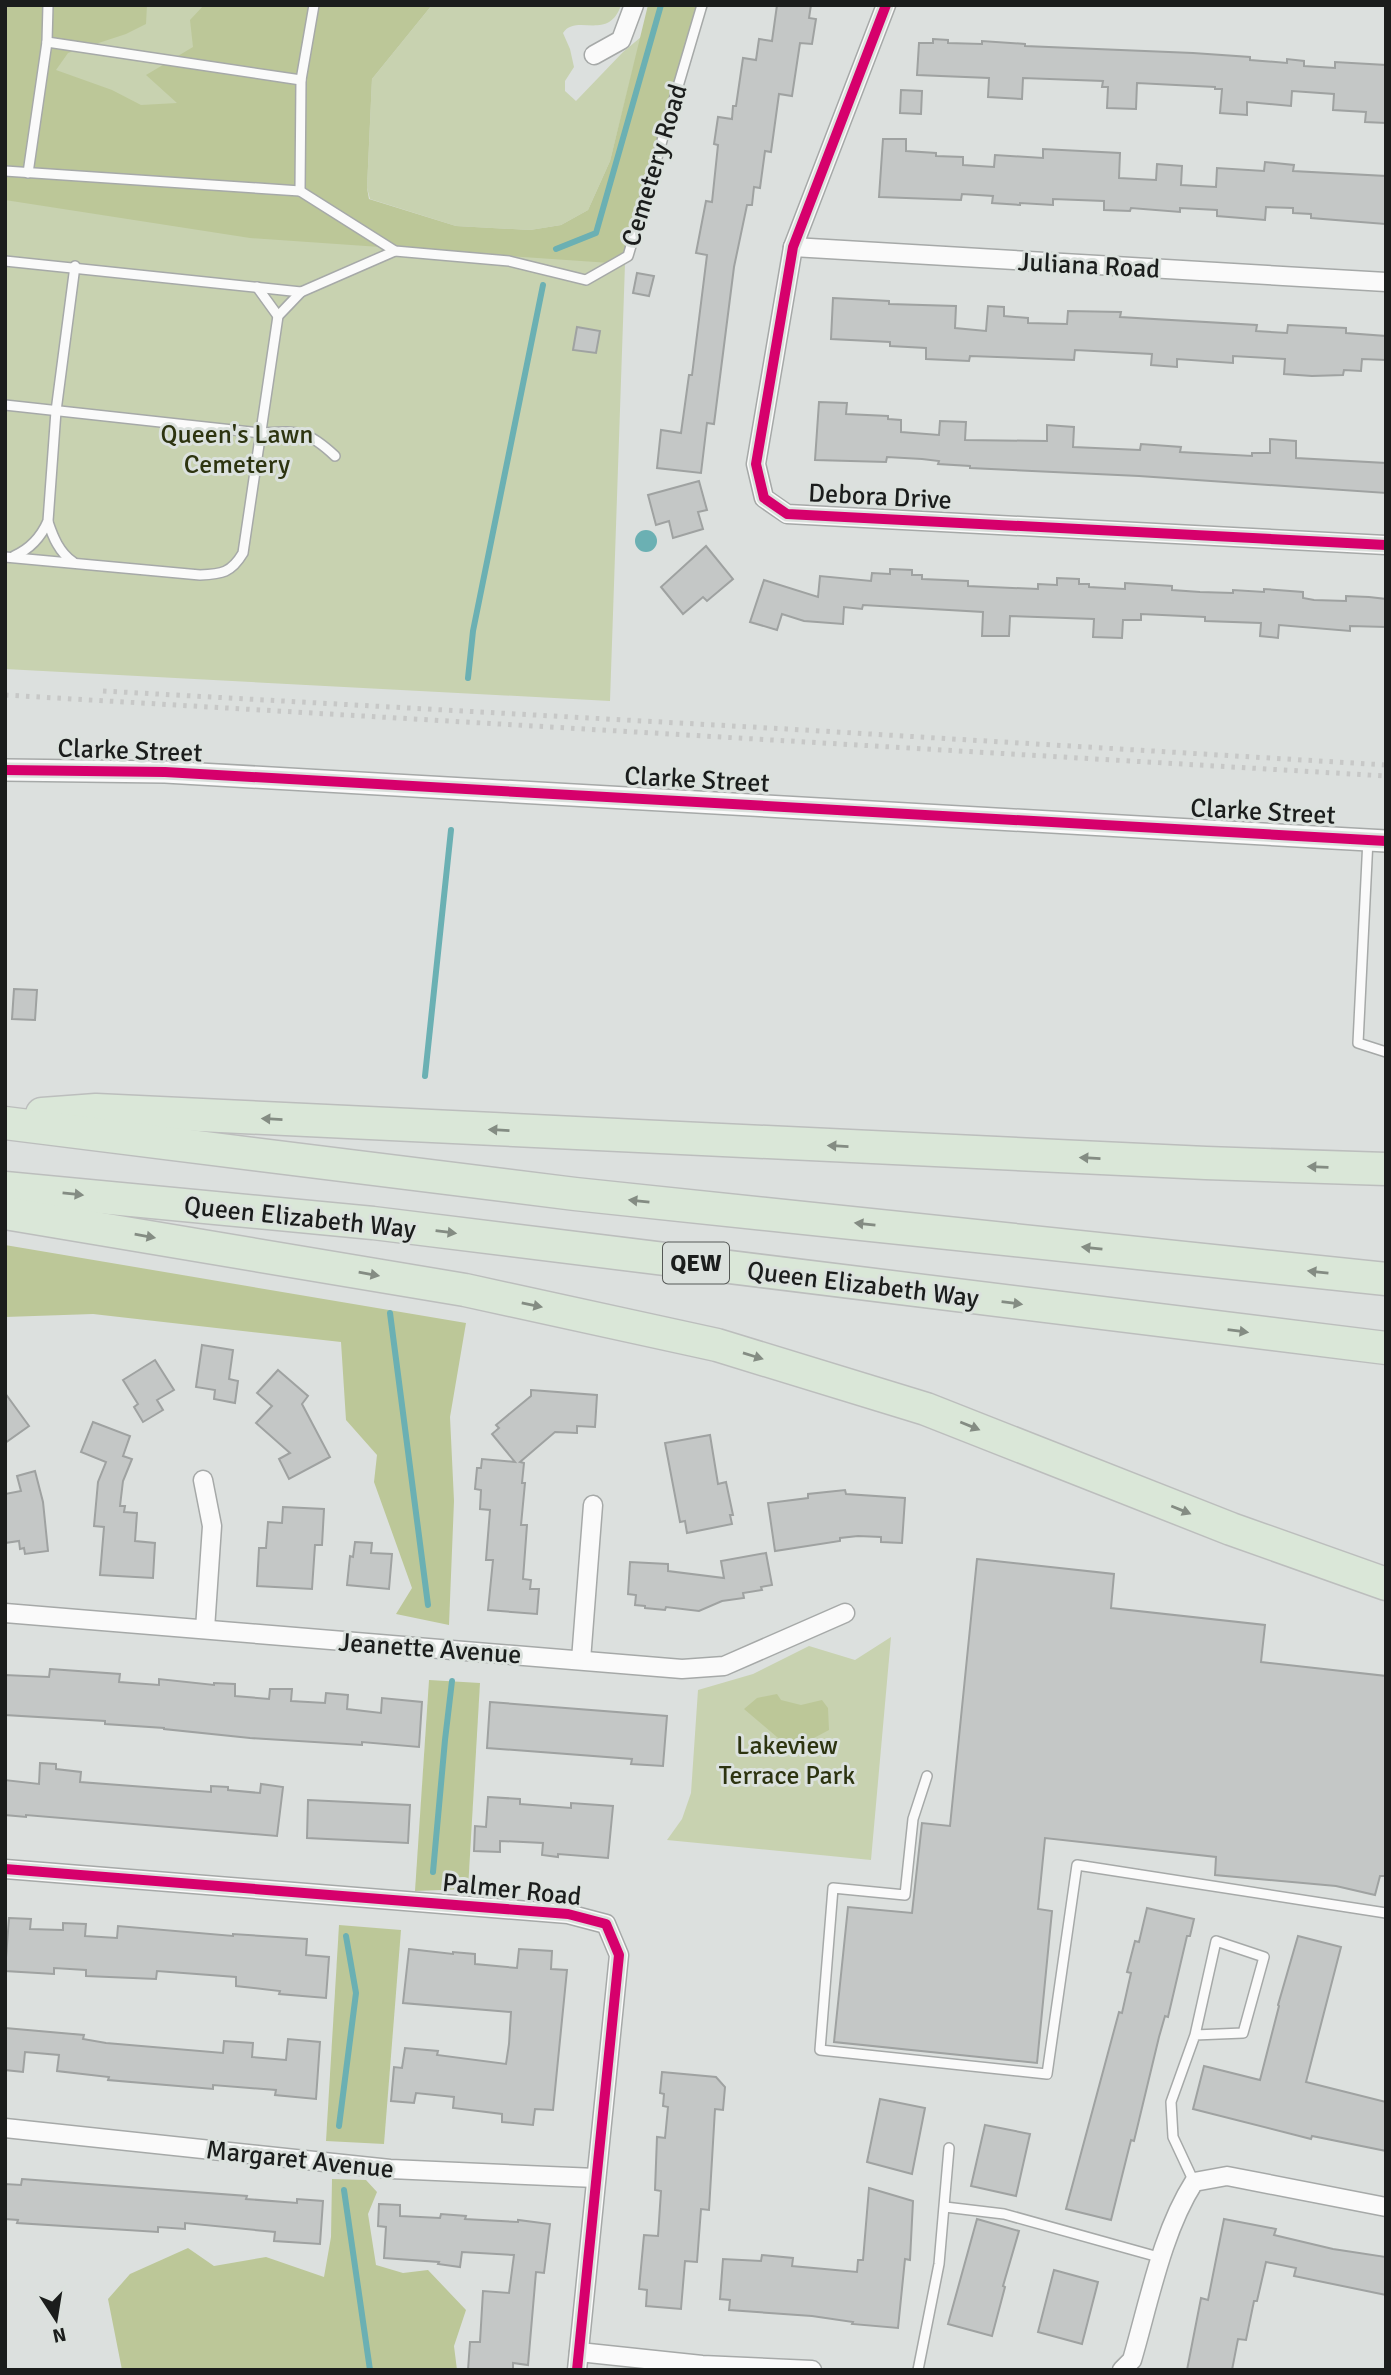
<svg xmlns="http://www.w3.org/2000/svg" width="1391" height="2375" font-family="Signika,sans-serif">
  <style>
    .green { fill: #c8d2b0 }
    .forest { fill: #bcc798 }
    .water { fill: #6bb0b3 }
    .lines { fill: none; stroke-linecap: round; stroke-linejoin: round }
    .stream { stroke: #6bb0b3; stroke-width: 6 }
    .building { fill: #c4c7c6; stroke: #9fa2a1; stroke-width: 2 }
    .service-casing { stroke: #a6a9a8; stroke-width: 12 }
    .minor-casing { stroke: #a6a9a8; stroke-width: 21 }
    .tertiary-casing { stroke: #a6a9a8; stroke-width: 24 }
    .motorway-casing { stroke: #bcbebd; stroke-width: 35 }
    .service { stroke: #fafafa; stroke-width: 9 }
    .minor { stroke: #fafafa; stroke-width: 18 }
    .tertiary { stroke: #fafafa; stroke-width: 21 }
    .motorway { stroke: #dae7d8; stroke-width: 32 }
    .rail { stroke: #c7c8c7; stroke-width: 5; stroke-dasharray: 3.5 7; stroke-linecap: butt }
    .cycleway-casing { stroke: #dbe1dd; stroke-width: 15 }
    .cycleway { stroke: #d6006c; stroke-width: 10 }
    .oneway { fill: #848c83 }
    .labels { text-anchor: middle; stroke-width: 6; stroke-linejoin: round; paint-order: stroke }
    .shield { fill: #dbe1dd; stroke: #555856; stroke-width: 2 }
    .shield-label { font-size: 24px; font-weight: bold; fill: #1b1d1c }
    .street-label { font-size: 26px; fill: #1b1d1c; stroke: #dbe1dd }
    .park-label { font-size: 26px; fill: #2d3410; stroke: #dbe1dd }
  </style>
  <rect width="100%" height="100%" fill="#dce0de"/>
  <!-- green -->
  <g class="green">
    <path d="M5 5H367L328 236 625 264 610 701 5 669Z"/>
    <path d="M432 5H621C609 42 576 13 563 33L570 49 574 67 565 81V91L576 101 623 52 641 37 610 161 588 210 561 225 530 230 456 226 370 199 367 188 372 79Z"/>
    <path d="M891 1637 871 1860 667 1840 682 1819 691 1793 698 1690 753 1674 809 1646 855 1660Z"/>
  </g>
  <!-- forest -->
  <g class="forest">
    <path d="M5 5H147L146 24 126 34 68 53 56 70 112 90 141 105 177 103 146 75 193 47 190 20 204 5H432L372 79 367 188 369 199 456 226 530 230 561 225 588 210 610 161 648 5H703L625 264 250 238 5 200Z"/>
    <path d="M5 1245 466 1323 450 1417 454 1501 449 1625 396 1614 412 1588 374 1482 377 1455 346 1420 341 1342 93 1314 5 1317Z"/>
    <path d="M429 1680 480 1683 468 1889 415 1891Z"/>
    <path d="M777 1694 781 1700 801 1705 822 1700 828 1708 829 1730 810 1740 784 1743 744 1709 757 1698Z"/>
    <path d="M339 1925 401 1930 384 2144 326 2141Z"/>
    <path d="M332 2179 366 2180 377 2192 368 2214 376 2265 403 2273 428 2270 466 2310 454 2346 457 2370H122L108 2299 130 2274 188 2248 214 2266 266 2257 324 2277 331 2237Z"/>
  </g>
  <!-- water -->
  <circle class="water" cx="646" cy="541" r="11"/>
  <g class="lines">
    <!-- stream -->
    <g class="stream">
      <path d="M556 249 596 233 661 5"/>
      <path d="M468 678 473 631 543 285"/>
      <path d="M425 1076 451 830"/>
      <path d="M390 1313 428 1605"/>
      <path d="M433 1872 445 1740 452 1681"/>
      <path d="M339 2126 356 1993 346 1936"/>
      <path d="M344 2190 370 2370"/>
    </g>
  </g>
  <!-- building -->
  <g class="building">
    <path d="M777 5H811L809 18 816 19 812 44 800 43 792 96 779 94 771 152 765 151 760 188 754 187 752 205H747L734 267 714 424 707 423 701 473 657 468 661 430 681 433 689 375H692L707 255 696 253 706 201 712 202 718 145 714 144 718 117 732 119 733 106H736L743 58 756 60 759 39 772 41Z"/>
    <path d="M933 39 948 40V43L982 44V41L1025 44V46L1193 53 1250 57V60L1287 63V59L1304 61V66L1335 68V62L1386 65V123L1365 122 1366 112 1333 110 1334 94 1292 91 1291 106 1247 102V115L1220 113 1222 89H1215V87L1137 83 1136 109 1107 108 1108 87H1102L1103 81 1023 78 1022 99 988 97 989 78 917 75 919 43H933Z"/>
    <path d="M901 90 922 91 921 114 900 113Z"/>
    <path d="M883 139H906V151L936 153V156L963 157V165L994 167 995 155 1043 158V149L1120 153 1119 178 1156 180 1157 164 1182 166 1181 185 1216 187 1217 168 1264 171 1265 162 1294 165 1293 171 1386 176V219L1385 224 1311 218V214L1293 213V208L1266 207 1265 220 1217 216V210L1180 208V212L1131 208 1130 211 1104 210V201L1053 199V205L1020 203V205L992 203 993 196 962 194 961 200 879 197Z"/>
    <path d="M637 273 654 276 649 296 633 293Z"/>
    <path d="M833 298 889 301V304L956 306 955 328 986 331 988 306 1004 307V316L1028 318V323L1067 324 1068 311 1121 312 1120 317 1257 325 1256 331 1287 333 1288 325 1346 328V333L1386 336V360L1362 359 1361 371 1344 370 1343 375 1312 376 1284 374 1285 359 1233 356V363L1177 359V367L1151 365 1152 354 1075 350 1074 360 970 356 969 361 926 359V348L890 346V342L831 339Z"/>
    <path d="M577 327 600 331 596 353 573 350Z"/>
    <path d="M819 402 847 403 846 414 888 416V419L901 420V432L939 435 940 421 966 422 965 440 1047 441V425L1074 427 1073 447 1140 450 1141 444 1181 447 1180 452 1252 456V453H1270V439L1296 441V458L1386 463V493L1139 476 970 468V466L938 464 939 461 922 459 887 457 886 462 815 460Z"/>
    <path d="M699 481 707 510 698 512 703 529 673 538 669 521 656 525 648 495Z"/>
    <path d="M706 546 733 579 707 601 703 597 683 614 661 587Z"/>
    <path d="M890 569 912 570V575H922V579L968 581V586L1038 589V584L1057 585V578L1079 579V584H1089V587L1125 589V583L1172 586V590L1200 592 1233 593V590L1264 592V589L1303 592V598L1314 600 1346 601V596L1369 597 1386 599V627L1350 626V631L1279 625 1278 638 1260 636 1261 623 1205 621V617L1141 614V620H1123L1122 638 1093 637 1094 619 1010 616 1009 636H982L983 612 863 605 862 609 844 607 843 624 804 621 782 614 777 630 750 622 764 580 818 597 820 576 871 581 872 573 890 574Z"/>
    <path d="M14 989 37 990 35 1020 12 1019Z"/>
    <path d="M202 1345 233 1350 229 1379 238 1381 235 1403 214 1399 215 1390 196 1387Z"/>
    <path d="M155 1360 174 1390 157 1400 163 1410 143 1422 134 1407 138 1404 123 1380Z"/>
    <path d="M278 1370 308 1396 302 1404 330 1457 289 1479 279 1459 290 1453 256 1423 272 1406 257 1393Z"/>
    <path d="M531 1390 597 1395 595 1427 577 1426V1433L555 1432 520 1462 524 1463 522 1483H525L521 1525H527L523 1579 531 1580 530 1589H539L537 1614 488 1610 493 1560H486L490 1510 480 1509 481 1490 475 1489 477 1468H481L482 1459 515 1462 492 1434 499 1428 496 1425 531 1396Z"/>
    <path d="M5 1393 29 1426 5 1443Z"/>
    <path d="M93 1422 130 1436 123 1456 132 1459 123 1481 120 1506H125L124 1512 137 1513 135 1541 155 1543 153 1578 100 1575 104 1527 94 1526 98 1482 106 1462 81 1452Z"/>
    <path d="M710 1435 718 1484 726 1482 733 1515H730L732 1524 687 1533 685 1521 680 1522 665 1443Z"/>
    <path d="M35 1471 43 1502 48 1551 25 1554 24 1548 20 1549 19 1541 5 1543V1494L21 1491 17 1476Z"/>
    <path d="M845 1490 846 1494 905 1498 902 1543 881 1542V1537L858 1536 840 1538V1541L775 1551 768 1503 808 1498V1494Z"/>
    <path d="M283 1507 324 1509 322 1545H315L312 1589 257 1586 259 1548H266L268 1522 282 1523Z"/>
    <path d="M355 1542 372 1543 371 1553 392 1554 389 1589 347 1585 350 1556 353 1557Z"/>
    <path d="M766 1553 772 1585 761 1587 762 1590 743 1593 744 1598 722 1601 699 1611 666 1607 665 1610 645 1608V1606L635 1605 636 1595 628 1594 630 1562 668 1564V1571L724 1578 721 1561Z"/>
    <path d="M977 1559 1114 1574 1111 1608 1265 1625 1261 1662 1386 1676V1876H1380L1375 1895 1336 1886 1215 1875 1216 1857 1045 1838 1038 1909 1052 1911 1037 2063 834 2042 848 1907 912 1913 922 1823 950 1826Z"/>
    <path d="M50 1669 120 1674 119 1682 159 1685V1679L214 1685V1683L235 1684V1696L269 1699 270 1689H292L291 1701 325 1703 326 1693 348 1695 347 1709 381 1713 382 1698 422 1702 419 1747 362 1742V1745L250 1738 164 1729V1728L105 1724V1721L5 1715V1675L49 1677Z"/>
    <path d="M490 1702 667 1716 663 1766 631 1764 632 1759 487 1748Z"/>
    <path d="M40 1763 56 1764V1769L81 1772 80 1782 211 1792V1786L228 1787V1790L260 1793 261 1784 283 1787 277 1836 26 1815V1817L5 1815V1780L39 1784Z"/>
    <path d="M488 1797 520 1799V1804L571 1808V1803L613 1806 608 1858 558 1854V1857L542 1855 543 1843 500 1841V1852L474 1851 475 1826 486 1827Z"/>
    <path d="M308 1800 410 1805 408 1843 307 1838Z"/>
    <path d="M1147 1908 1194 1919 1190 1936H1187L1168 2017 1165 2016 1159 2037 1134 2141 1131 2140 1111 2220 1066 2209 1119 2012 1122 2013 1131 1973 1127 1972 1135 1941 1139 1942Z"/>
    <path d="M9 1918 31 1919 30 1929 63 1930V1923L86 1924 85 1936 117 1938 118 1926 233 1936V1934L307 1939 306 1955 329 1957 326 1998 279 1994 280 1991 236 1986V1977L157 1971 156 1979 86 1976V1970L54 1968V1974L5 1971Z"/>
    <path d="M1298 1936 1341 1947 1306 2082 1386 2102V2151L1312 2136 1311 2139 1193 2109 1204 2066 1260 2080 1279 2006 1278 2005Z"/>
    <path d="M409 1949 453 1954V1952L475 1954V1964L517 1968 519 1949 552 1951 551 1969 567 1970 553 2110 535 2109 533 2125 502 2122V2114L453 2108 454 2097 416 2093 414 2103 391 2101 394 2067 402 2068 405 2048 438 2051 437 2055 506 2064 509 2044 511 2012 403 2003Z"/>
    <path d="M5 2028 84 2035 83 2039 106 2043 223 2053 224 2041 253 2043 252 2057 286 2060 288 2039 320 2042 316 2099 275 2095 276 2090 213 2085V2089L108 2080 109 2077 57 2071 59 2055 25 2052 23 2072 5 2070Z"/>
    <path d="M662 2072 716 2077 725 2087 723 2110 715 2109 709 2210 701 2209 697 2262 685 2261 681 2309 646 2306 647 2290 639 2289 644 2235 658 2236 661 2191 655 2190 657 2137 665 2138 668 2107 663 2106 664 2094 660 2093Z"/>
    <path d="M880 2099 925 2108 912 2174 867 2162Z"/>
    <path d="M985 2125 1030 2134 1016 2196 971 2186Z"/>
    <path d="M22 2179 247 2196 246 2199 297 2203V2199L323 2201 320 2244 274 2241 275 2232 185 2223V2229L158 2227V2232L17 2223 18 2220 5 2219V2184L21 2185Z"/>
    <path d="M869 2188 913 2201 910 2260 905 2259 898 2328 852 2324 853 2322 812 2316 729 2310 730 2300 720 2299 723 2259 761 2261 762 2255 793 2258 792 2266 857 2272 858 2260H863Z"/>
    <path d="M379 2204 400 2205V2216L440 2218 441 2214 466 2216 465 2219 518 2222V2220L550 2224 544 2273 536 2272 528 2365 513 2363V2370H468L470 2342H480L483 2291 509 2293 514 2255 462 2252 460 2267 438 2264 439 2262 384 2258 386 2227 378 2226Z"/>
    <path d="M977 2219 1019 2231 1003 2286 1005 2287 992 2336 948 2324Z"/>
    <path d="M1224 2219 1276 2229 1274 2235 1333 2249 1386 2257V2295L1294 2276 1296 2268 1266 2262 1257 2301H1254L1246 2340 1238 2339 1232 2370H1187L1201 2298 1208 2300Z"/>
    <path d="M1054 2270 1098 2282 1082 2344 1038 2332Z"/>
  </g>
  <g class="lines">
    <!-- service casing -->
    <g class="service-casing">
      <g id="service">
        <path d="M47 42 301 80"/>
        <path d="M5 171 300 191 395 251 509 261 586 280 628 256 702 5"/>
        <path d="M28 173 47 42 48 5"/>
        <path d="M300 191 301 80 314 5"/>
        <path d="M5 261 301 292"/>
        <path d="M257 287 278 316"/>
        <path d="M5 405 261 433C298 431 306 429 335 456"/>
        <path d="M48 522C53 537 59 552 73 562"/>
        <path d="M14 556C30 549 41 537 48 521L56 411 75 266"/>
        <path d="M5 557 200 575C222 574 231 573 243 553L278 316 301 292 395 251"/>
        <path d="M1368 839 1358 1043 1386 1052"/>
        <path d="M927 1776 913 1819 905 1895 833 1888 820 2050 1047 2074 1077 1865 1386 1913"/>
        <path d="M1194 2182 1173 2137 1171 2102 1195 2035 1216 1941 1264 1957 1243 2033 1195 2035"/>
        <path d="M945 2207 1004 2214 1162 2258"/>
        <path d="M918 2370 939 2264 949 2148"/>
      </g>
    </g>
    <!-- minor casing -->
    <g class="minor-casing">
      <g id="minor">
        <path d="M886 5 793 247 756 464 764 498 787 514 1386 545"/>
        <path d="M594 55 621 40 634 5"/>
        <path d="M793 247 1386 282"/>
        <path d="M203 1480 212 1526 205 1629"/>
        <path d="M5 1613 682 1669 724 1666 845 1613"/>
        <path d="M581 1660 593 1505"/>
        <path d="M5 1869 568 1914 606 1924 619 1955 577 2370"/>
        <path d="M5 2128 390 2169 596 2178"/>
        <path d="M579 2352 702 2365 812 2370"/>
        <path d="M1122 2370 1132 2360C1149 2302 1162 2232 1194 2182L1227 2176 1386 2207"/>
      </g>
    </g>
    <!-- tertiary casing -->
    <g class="tertiary-casing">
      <path id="tertiary" d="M5 770 165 772 1386 841"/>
    </g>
    <!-- motorway casing -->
    <g class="motorway-casing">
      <g id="motorway">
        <path d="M42 1114 96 1110 1206 1163 1386 1169"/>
        <path d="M5 1123 575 1194 1386 1279"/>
        <path d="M5 1188 373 1223 1386 1348"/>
        <path d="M5 1213 465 1290 717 1345 926 1409 1231 1529 1386 1584"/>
      </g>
    </g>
    <!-- service -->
    <use href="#service" class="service"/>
    <!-- minor -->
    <use href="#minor" class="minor"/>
    <!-- tertiary -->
    <use href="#tertiary" class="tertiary"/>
    <!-- motorway -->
    <use href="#motorway" class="motorway"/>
    <!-- rail -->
    <g class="rail">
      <path d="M103 691 787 729 1386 765"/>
      <path d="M5 695 1386 776"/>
    </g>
    <!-- cycleway casing -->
    <g class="cycleway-casing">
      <g id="cycleway">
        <path d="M886 5 793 247 756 464 764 498 787 514 1386 545"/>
        <path d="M5 770 165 772 1386 841"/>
        <path d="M5 1869 568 1914 606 1924 619 1955 577 2370"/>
      </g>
    </g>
    <!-- cycleway -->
    <use href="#cycleway" class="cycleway"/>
  </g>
  <!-- one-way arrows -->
  <defs><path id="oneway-solid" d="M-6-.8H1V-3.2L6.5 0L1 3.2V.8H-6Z" transform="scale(1.75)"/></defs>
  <g class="oneway">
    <use href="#oneway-solid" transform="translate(272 1119) rotate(-177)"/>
    <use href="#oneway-solid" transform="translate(499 1130) rotate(-177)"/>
    <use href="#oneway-solid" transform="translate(838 1146) rotate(-177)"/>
    <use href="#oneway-solid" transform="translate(1090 1158) rotate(-177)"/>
    <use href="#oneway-solid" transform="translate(1318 1167) rotate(-178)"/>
    <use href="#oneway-solid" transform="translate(73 1194) rotate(6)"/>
    <use href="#oneway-solid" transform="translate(639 1201) rotate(-174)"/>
    <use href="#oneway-solid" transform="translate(865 1224) rotate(-174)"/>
    <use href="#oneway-solid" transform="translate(446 1232) rotate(7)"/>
    <use href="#oneway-solid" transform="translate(145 1236) rotate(10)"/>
    <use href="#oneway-solid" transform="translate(1092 1248) rotate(-174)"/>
    <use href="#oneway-solid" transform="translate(1318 1272) rotate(-174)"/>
    <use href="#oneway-solid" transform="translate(369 1274) rotate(10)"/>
    <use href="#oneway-solid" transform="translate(1012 1303) rotate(7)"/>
    <use href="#oneway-solid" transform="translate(532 1305) rotate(12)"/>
    <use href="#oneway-solid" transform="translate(1238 1331) rotate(7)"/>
    <use href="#oneway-solid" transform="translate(753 1356) rotate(17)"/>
    <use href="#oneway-solid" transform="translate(970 1426) rotate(22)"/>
    <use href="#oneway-solid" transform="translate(1181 1510) rotate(22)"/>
  </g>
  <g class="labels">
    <!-- shield labels -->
    <rect class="shield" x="663" y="1242.5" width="66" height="41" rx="5"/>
    <g class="shield-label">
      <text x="696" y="1271">QEW</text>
    </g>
    <!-- street labels -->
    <g class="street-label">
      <text transform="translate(654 165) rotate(-73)" y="9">Cemetery Road</text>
      <text transform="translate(1089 265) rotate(3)" y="9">Juliana Road</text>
      <text transform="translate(880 496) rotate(3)" y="9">Debora Drive</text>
      <text transform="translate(130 750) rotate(2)" y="9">Clarke Street</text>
      <text transform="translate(697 779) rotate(3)" y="9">Clarke Street</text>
      <text transform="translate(1263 811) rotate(3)" y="9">Clarke Street</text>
      <text transform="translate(300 1217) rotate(6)" y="9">Queen Elizabeth Way</text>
      <text transform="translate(863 1284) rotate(7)" y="9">Queen Elizabeth Way</text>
      <text transform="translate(430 1648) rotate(4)" y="9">Jeanette Avenue</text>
      <text transform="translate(512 1889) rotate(6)" y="9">Palmer Road</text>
      <text transform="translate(300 2159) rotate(6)" y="9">Margaret Avenue</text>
    </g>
    <!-- park labels -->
    <g class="park-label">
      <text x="237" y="443">Queen's Lawn<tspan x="237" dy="30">Cemetery</tspan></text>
      <text x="787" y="1754">Lakeview<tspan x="787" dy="30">Terrace Park</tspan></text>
    </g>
  </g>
  <!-- border -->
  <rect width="1391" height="2375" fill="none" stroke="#1b1d1c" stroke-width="14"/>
  <!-- north arrow -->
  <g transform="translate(56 2319) rotate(168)" stroke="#dbe1dd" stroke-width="5" paint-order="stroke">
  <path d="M0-5L12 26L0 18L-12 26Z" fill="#1b1d1c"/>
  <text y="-10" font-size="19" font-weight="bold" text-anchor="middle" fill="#1b1d1c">N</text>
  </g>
</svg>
